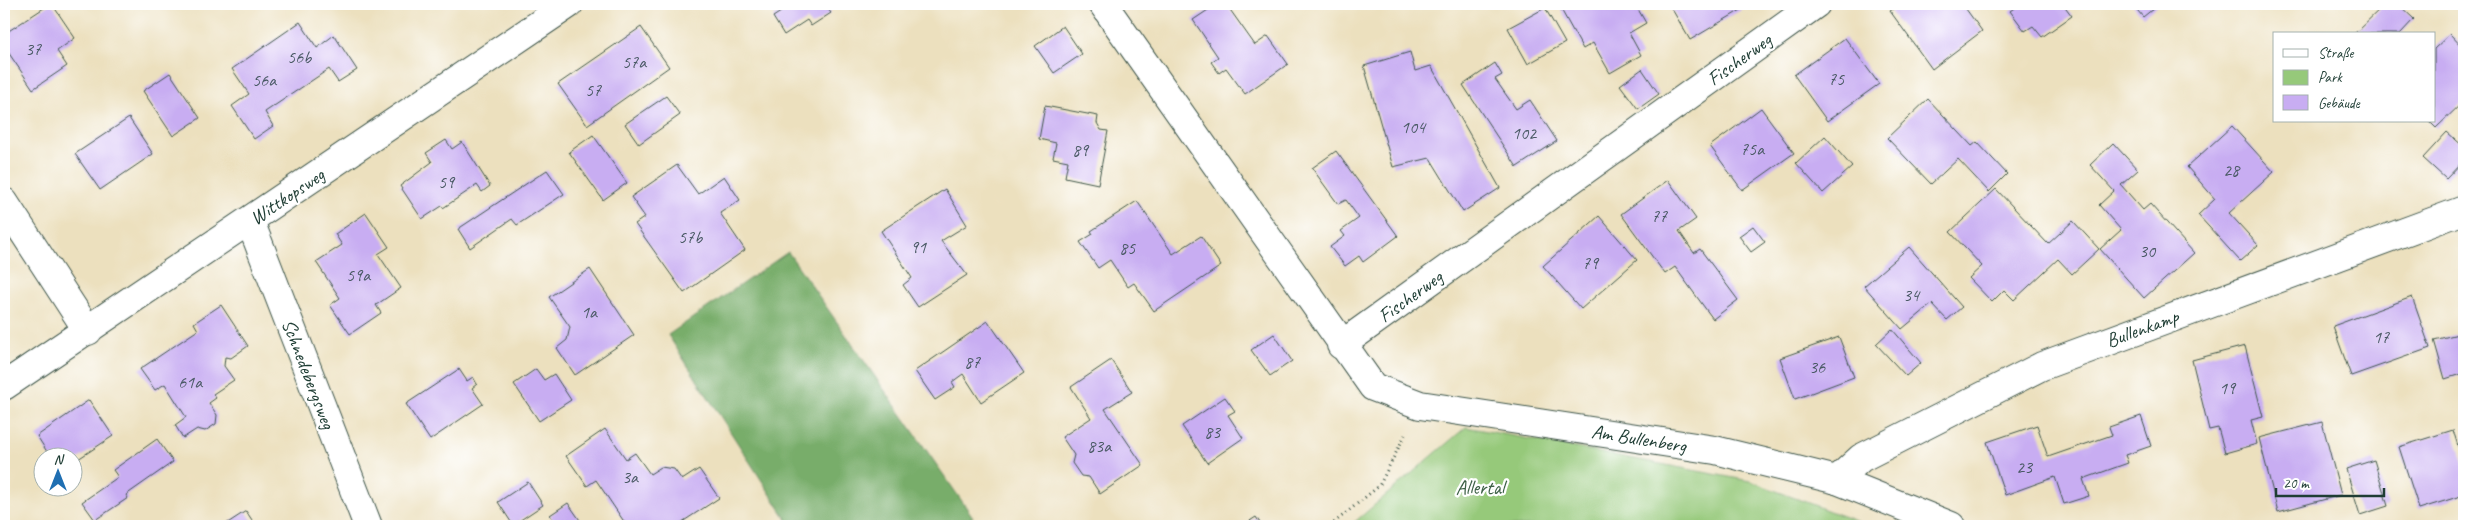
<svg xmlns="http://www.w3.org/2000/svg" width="2468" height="530" font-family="Caveat,sans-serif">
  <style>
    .green { fill: #96c97a; stroke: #5a8357 }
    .forest { fill: #78ad6a; stroke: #4c754f }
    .building { fill: #c8adf2 }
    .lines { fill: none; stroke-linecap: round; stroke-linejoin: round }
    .minor-casing { stroke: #3e5549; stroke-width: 30 }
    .path { stroke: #3e5549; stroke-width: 3; stroke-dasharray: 1 4; stroke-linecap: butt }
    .minor { stroke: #fff; stroke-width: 28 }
    .labels { text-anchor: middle; stroke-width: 4.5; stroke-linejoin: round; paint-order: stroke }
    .number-label { font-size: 18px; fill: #495964 }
    .street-label { font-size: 20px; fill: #1f3d34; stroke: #fff }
    .park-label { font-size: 20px; fill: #3d6046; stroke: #fff }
  </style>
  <rect width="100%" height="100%" fill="#fff"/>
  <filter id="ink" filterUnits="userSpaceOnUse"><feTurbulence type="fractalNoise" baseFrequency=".02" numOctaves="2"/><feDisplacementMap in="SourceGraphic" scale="10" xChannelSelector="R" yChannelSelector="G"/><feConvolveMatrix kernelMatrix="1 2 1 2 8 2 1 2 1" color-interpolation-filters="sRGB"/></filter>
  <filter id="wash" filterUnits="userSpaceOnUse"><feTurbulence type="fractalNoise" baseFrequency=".0096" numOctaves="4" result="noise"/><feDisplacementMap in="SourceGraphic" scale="20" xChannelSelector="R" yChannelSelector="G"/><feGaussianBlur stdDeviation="1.12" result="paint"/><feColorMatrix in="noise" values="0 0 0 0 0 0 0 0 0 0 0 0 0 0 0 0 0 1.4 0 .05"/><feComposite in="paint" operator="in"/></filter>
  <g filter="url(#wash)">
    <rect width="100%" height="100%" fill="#ece0be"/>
    <!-- green -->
    <path class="green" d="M1466 427 1750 481 1869 526H1350Z"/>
    <!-- forest -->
    <path class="forest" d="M788 252 973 517 960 526H791L668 335Z"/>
    <g id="blocks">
      <!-- building -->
      <g class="building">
        <path d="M50 4H52L75 38 57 51 67 66 33 89 4 46V34Z"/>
        <path d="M793 4H824L831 13 811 26 807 20 784 35 773 17Z"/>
        <path d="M1217 4H1226L1255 45 1268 36 1288 64 1245 94 1226 68 1219 73 1211 62 1218 57 1193 20Z"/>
        <path d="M1558 4H1635L1646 23 1629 33 1641 55 1610 73 1593 43 1583 49Z"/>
        <path d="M1669 4H1737L1741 10 1690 40Z"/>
        <path d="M1900 4H1965L1963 5 1982 31 1932 69 1890 11Z"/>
        <path d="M2020 4H2063L2072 16 2042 37 2033 26 2025 31 2010 11Z"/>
        <path d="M2132 4H2159L2143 17Z"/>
        <path d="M2385 4H2398L2414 19 2400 34H2354Z"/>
        <path d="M1545 8 1565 43 1528 64 1508 28Z"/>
        <path d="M300 22 317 48 334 35 357 70 338 82 329 69 265 112 273 126 254 139 232 106 249 94 232 69Z"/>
        <path d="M1063 26 1082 54 1054 73 1035 46Z"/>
        <path d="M641 27 669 67 587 125 558 84Z"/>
        <path d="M2450 34 2464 49V101L2436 128 2429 121H2434V49Z"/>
        <path d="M1845 38 1879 84 1827 121 1794 75Z"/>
        <path d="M1410 52 1415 71 1431 66 1500 188 1463 212 1430 158 1393 167 1364 66Z"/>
        <path d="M1495 63 1502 75 1495 79 1516 109 1530 100 1557 141 1517 167 1463 85Z"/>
        <path d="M1642 69 1659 94 1638 109 1620 85Z"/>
        <path d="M170 73 200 118 173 136 143 91Z"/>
        <path d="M666 96 680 115 639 144 625 124Z"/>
        <path d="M1928 99 1972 146 1977 142 2007 174 1989 192 1958 159 1931 184 1887 138Z"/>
        <path d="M1045 106 1098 116 1097 123 1101 130 1108 131 1098 184 1065 177 1068 161 1053 158 1056 143 1039 139Z"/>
        <path d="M1761 108 1794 153 1742 190 1710 146Z"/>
        <path d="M129 118 153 154 100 190 75 154Z"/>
        <path d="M2232 126 2274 172 2229 213 2258 245 2240 261 2198 215 2215 199 2187 167Z"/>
        <path d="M2447 132 2464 147V160L2446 179 2423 158Z"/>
        <path d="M593 135 627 183 603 200 569 152Z"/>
        <path d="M1825 136 1852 167 1823 193 1796 163Z"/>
        <path d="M446 140 452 149 462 142 490 186 482 192 477 185 443 208 442 206 422 219 400 186 432 162 426 153Z"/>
        <path d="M2113 143 2138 170 2121 185 2143 210 2150 204 2194 253 2144 298 2100 249 2121 230 2099 205 2114 191 2090 165Z"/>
        <path d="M1336 151 1398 236 1363 262 1359 256 1345 266 1330 247 1345 236 1341 231 1359 218 1346 200 1338 204 1312 168Z"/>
        <path d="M677 165 698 194 724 176 740 200 720 213 745 250 684 293 635 224 645 217 631 197Z"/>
        <path d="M547 170 564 194 517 225 512 219 470 248 458 229Z"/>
        <path d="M1668 180 1696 219 1679 231 1694 253 1700 249 1738 300 1713 319 1675 267 1665 274 1621 214Z"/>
        <path d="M945 189 967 225 941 241 967 275 918 307 903 285 912 278 881 231Z"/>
        <path d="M1996 189 2048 244 2073 221 2099 249 2072 274 2058 259 2014 300 2004 290 1992 302 1969 278 1982 266 1950 232Z"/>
        <path d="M1137 201 1173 254 1201 236 1221 266 1154 311 1134 283 1128 287 1110 260 1098 268 1080 242 1093 234 1091 231Z"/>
        <path d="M366 213 389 247 378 254 401 288 376 305 381 313 350 334 330 305 340 298 316 262 342 245 335 234Z"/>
        <path d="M1599 216 1637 260 1581 309 1543 266Z"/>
        <path d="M1753 226 1765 242 1751 252 1739 236Z"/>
        <path d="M1909 247 1962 307 1947 320 1932 304 1902 329 1864 286Z"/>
        <path d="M590 269 634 335 575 375 557 348 567 340 570 327 549 297Z"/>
        <path d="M2412 297 2430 348 2351 376 2333 326Z"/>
        <path d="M221 305 248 346 231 358 225 357 224 366 234 380 213 394 216 398 209 403 217 415 216 424 205 431 197 429 183 438 175 425 186 417 165 384 155 390 140 369 198 330 194 323Z"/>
        <path d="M988 321 1024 373 981 402 963 374 952 382 955 387 935 400 915 371Z"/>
        <path d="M1892 329 1921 363 1906 376 1876 344Z"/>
        <path d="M1274 334 1292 361 1270 376 1251 350Z"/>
        <path d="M2458 334 2464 358V373L2445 379 2434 340Z"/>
        <path d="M1839 337 1854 377 1795 399 1780 358Z"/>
        <path d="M2245 346 2263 417 2251 420 2257 444 2225 453 2218 428 2209 430 2192 360Z"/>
        <path d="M1111 360 1132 392 1105 409 1143 465 1100 494 1089 477 1081 476 1072 463 1074 455 1062 437 1091 418 1071 387Z"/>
        <path d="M459 369 467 381 473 377 477 384 472 388 483 404 430 440 406 404Z"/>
        <path d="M536 369 544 380 554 374 571 400 539 421 514 384Z"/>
        <path d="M1225 397 1235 411 1228 415 1243 438 1207 463 1182 426Z"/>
        <path d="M89 400 113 436 72 463V458H51L37 436Z"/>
        <path d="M2141 416 2151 446 2125 455 2128 463 2083 479 2089 496 2064 504 2055 477 2005 495 1987 442 2037 425 2048 457 2112 435 2109 427Z"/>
        <path d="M2322 422 2341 495 2278 512 2259 438Z"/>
        <path d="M605 429 626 459 635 453 650 474 661 467 674 469 682 480 699 469 719 498 676 526H627L596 480 587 486 566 456Z"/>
        <path d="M2453 430 2464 465V495L2419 509 2399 447Z"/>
        <path d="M157 439 173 462 126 495 128 498 95 520 82 502 118 477 113 470Z"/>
        <path d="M2374 460 2388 506 2360 515 2346 469Z"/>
        <path d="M528 482 543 505 513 525 498 502Z"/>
        <path d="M568 503 584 526H557L550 515Z"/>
        <path d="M246 511 256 526H223Z"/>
        <path d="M1256 517 1262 526H1242Z"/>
      </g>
    </g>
  </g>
  <g filter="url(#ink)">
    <use href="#blocks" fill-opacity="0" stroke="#3e5549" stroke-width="1"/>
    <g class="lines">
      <!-- minor casing -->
      <g class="minor-casing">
        <g id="minor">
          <path d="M1103 4 1373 387 1420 405 1715 450 1837 480 1951 526"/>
          <path d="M4 202 88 331"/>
          <path d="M250 221 368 526"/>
          <path d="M1341 345 1816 4"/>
          <path d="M4 386 569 4"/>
          <path d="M1837 480 1861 458 2042 366 2464 210"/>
        </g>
      </g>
      <!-- path -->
      <path class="path" d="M1330 526 1379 486 1405 435"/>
      <!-- minor -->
      <use href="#minor" class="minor"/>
    </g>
  </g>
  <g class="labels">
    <!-- number labels -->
    <g class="number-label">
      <text x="33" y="55">37</text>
      <text x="299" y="63">56b</text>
      <text x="634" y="68">57a</text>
      <text x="1836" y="85">75</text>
      <text x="264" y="86">56a</text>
      <text x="593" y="96">57</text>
      <text x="1413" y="133">104</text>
      <text x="1524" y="139">102</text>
      <text x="1752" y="155">75a</text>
      <text x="1080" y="156">89</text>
      <text x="2231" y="176">28</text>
      <text x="446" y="188">59</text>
      <text x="1659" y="222">77</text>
      <text x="690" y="243">57b</text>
      <text x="918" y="253">91</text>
      <text x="1127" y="254">85</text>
      <text x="2147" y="257">30</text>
      <text x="1590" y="269">79</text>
      <text x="358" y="281">59a</text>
      <text x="1911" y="301">34</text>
      <text x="589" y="318">1a</text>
      <text x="2381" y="343">17</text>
      <text x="972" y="368">87</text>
      <text x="1817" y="373">36</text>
      <text x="190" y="388">61a</text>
      <text x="2227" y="394">19</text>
      <text x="1212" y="438">83</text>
      <text x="1099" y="452">83a</text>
      <text x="2024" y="473">23</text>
      <text x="630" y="483">3a</text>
    </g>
    <!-- street labels -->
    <g class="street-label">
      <text transform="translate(1739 59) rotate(-36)" y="7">Fischerweg</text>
      <text transform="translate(287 196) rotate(-34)" y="7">Wittkopsweg</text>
      <text transform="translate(1410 296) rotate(-36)" y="7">Fischerweg</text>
      <text transform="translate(2142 328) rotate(-20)" y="7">Bullenkamp</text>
      <text transform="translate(309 374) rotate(69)" y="7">Schnedebergsweg</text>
      <text transform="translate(1639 438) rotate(9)" y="7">Am Bullenberg</text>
    </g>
    <!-- park labels -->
    <g class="park-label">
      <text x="1480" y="494">Allertal</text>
    </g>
  </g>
  <!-- margin -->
  <rect width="2468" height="530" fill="none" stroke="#fff" stroke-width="20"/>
  <!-- legend -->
  <rect x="2273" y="32" width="162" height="90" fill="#ffffff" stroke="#a5b1ae"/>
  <rect x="2283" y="49" width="25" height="8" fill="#ffffff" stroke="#a5b1ae"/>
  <text x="2318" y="58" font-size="15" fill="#1f3d34">Straße</text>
  <rect x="2283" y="70" width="25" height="15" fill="#96c97a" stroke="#a5b1ae"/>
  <text x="2318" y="82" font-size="15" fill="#1f3d34">Park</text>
  <rect x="2283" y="95" width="25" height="15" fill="#c8adf2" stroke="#a5b1ae"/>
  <text x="2318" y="108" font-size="15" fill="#1f3d34">Gebäude</text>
  <!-- north arrow -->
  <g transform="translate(58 472)"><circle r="24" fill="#ffffff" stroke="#a5b1ae"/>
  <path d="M0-4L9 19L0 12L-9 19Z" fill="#1f6fb2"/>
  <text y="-8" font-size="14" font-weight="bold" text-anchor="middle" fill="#1f3d34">N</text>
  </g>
  <!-- scale -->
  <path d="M2276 488v8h108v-8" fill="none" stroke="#1f3d34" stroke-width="2.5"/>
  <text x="2283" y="488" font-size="15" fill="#1f3d34" stroke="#ffffff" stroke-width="4" paint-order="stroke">20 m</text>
</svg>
